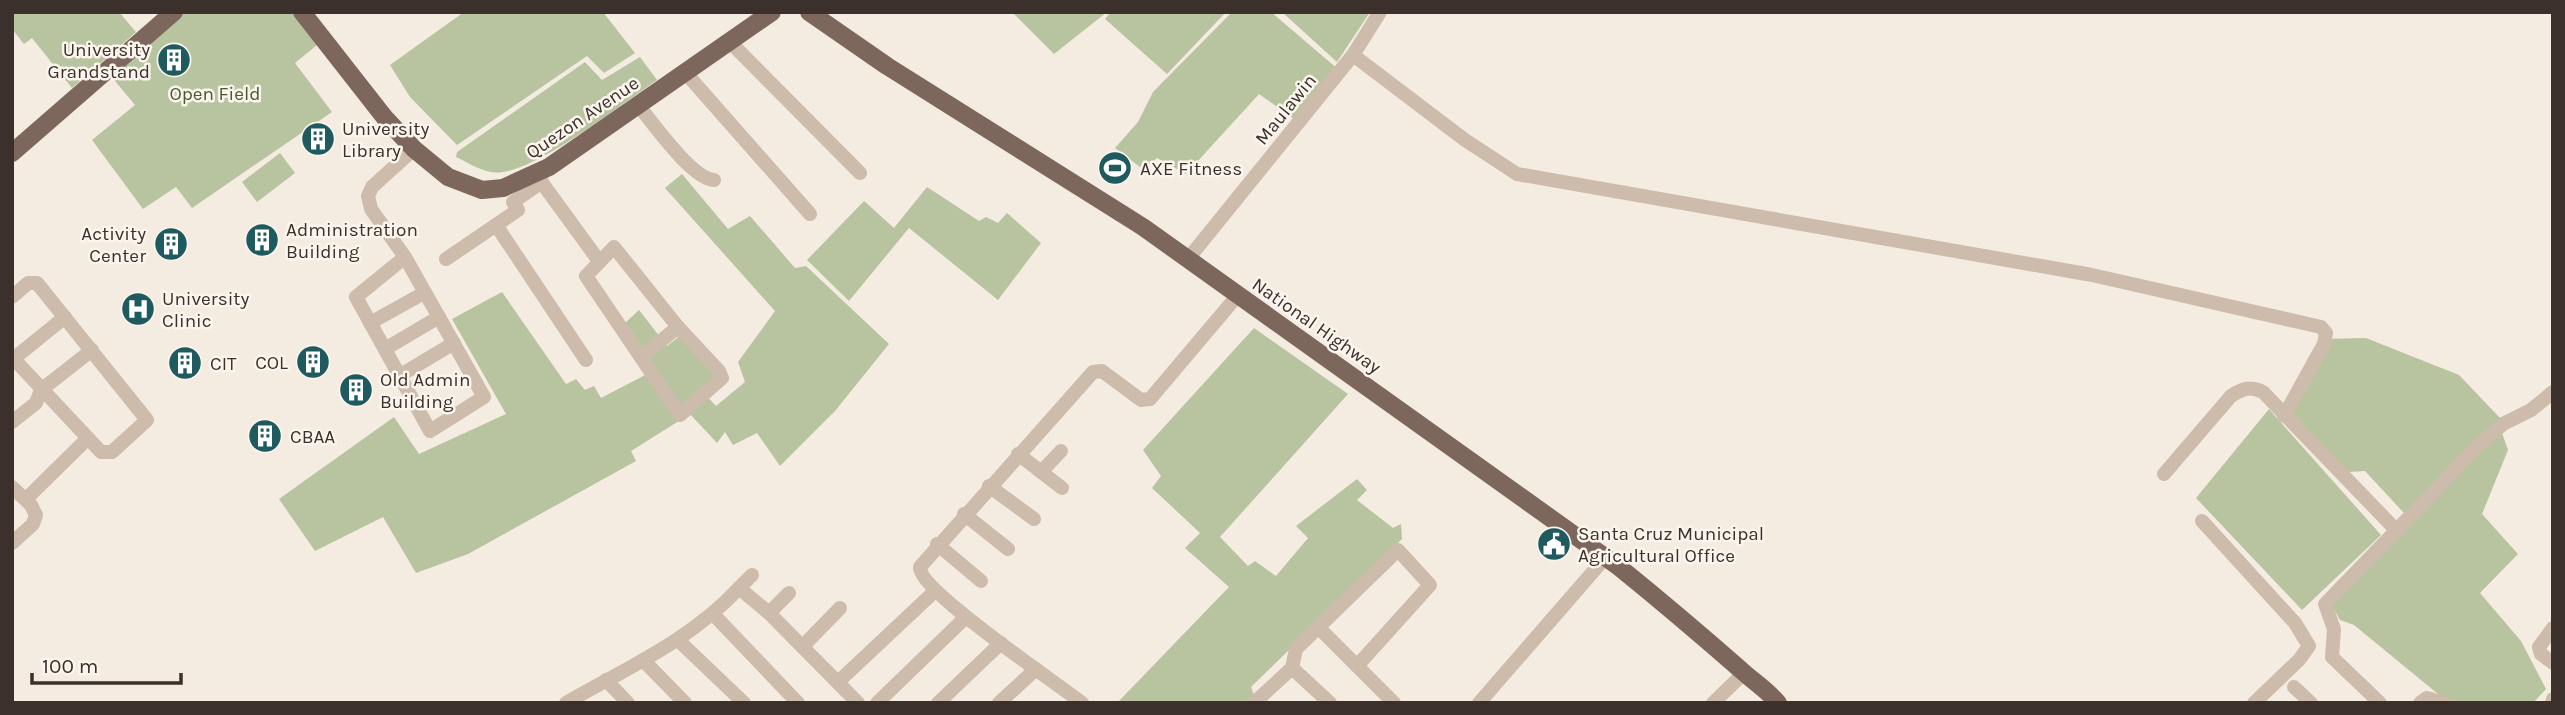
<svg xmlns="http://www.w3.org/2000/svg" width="2565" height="715" font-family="Karla,sans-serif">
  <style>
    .green { fill: #b8c4a0 }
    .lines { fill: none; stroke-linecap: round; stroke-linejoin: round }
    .minor { stroke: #cdbbac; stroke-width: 14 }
    .major { stroke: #7d675c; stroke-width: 18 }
    .labels { text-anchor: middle; stroke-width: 5; stroke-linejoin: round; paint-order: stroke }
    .poi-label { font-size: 19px; fill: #3b302b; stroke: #fbf5ee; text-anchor: start }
    .park-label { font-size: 19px; fill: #4a5a2e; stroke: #fbf5ee }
    .street-label { font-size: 19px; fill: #3b302b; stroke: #fbf5ee }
  </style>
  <rect width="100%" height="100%" fill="#f4ebe1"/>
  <!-- green -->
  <g class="green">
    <path d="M12 12H119L136 32 72 88 32 38 24 44 12 29Z"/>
    <path d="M183 12H292L317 45 295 63 332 112 192 208 176 187 143 209 92 140 135 105 110 75Z"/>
    <path d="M464 12H603L635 53 604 73 587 56 457 145 410 97 390 65Z"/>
    <path d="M1012 12H1107L1054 54Z"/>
    <path d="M1111 12H1226L1167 74 1105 19Z"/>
    <path d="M1232 12H1271L1339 70 1294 119 1259 94 1186 174 1157 158 1144 170 1115 148 1138 122 1153 92Z"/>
    <path d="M1282 12H1370L1337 62Z"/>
    <path d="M640 57 657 80C624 102 527 180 491 172 479 170 467 162 456 157L457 152 585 62 602 80Z"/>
    <path d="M280 153 295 173 257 202 242 182Z"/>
    <path d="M682 174 728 229 750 216 795 268 806 266 889 344 835 411 780 466 757 433 733 445 725 432 717 443 690 414 631 451 636 461 468 554 416 573 383 517 315 551 279 499 394 417 419 454 506 414 452 319 502 292 566 384 576 379 585 390 594 386 601 398 647 374 624 324 639 310 667 346 681 335 717 374 702 391 716 406 745 382 738 362 775 311 665 188Z"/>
    <path d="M927 187 979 221 986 217 998 223 1007 213 1041 243 998 300 909 228 849 301 807 260 864 201 894 228Z"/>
    <path d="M1254 328 1348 394 1220 537 1248 566 1255 561 1276 576 1308 538 1296 526 1357 479 1367 490 1357 500 1393 528 1401 524 1402 539 1251 687 1254 695 1245 703H1117L1229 587 1185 548 1200 533 1152 488 1161 476 1143 450Z"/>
    <path d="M2366 338 2459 375 2500 418 2404 513 2365 471 2348 472 2291 416 2308 358 2322 339Z"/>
    <path d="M2269 409 2381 535 2302 610 2196 498Z"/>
    <path d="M2501 430 2508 450 2482 514 2518 554 2480 593 2521 641 2546 689 2533 703H2449L2354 625 2340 620 2331 604Z"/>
  </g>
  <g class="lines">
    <!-- minor -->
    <g class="minor">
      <path d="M729 41 860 173"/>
      <path d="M1353 55 1465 140 1517 174 2092 275 2321 327 2326 333 2324 344 2284 416"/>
      <path d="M684 71 810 214"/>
      <path d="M638 105C653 123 692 179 714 180"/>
      <path d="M537 176 599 261"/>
      <path d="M496 225 586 360"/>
      <path d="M614 247 678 327 719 371 722 378 680 415 586 276Z"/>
      <path d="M405 257 356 297 430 431 484 397 405 257 371 209 368 196 372 187 414 149"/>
      <path d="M446 259 518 210 513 202 542 182"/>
      <path d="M1188 259 1353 55 1380 12"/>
      <path d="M12 297 28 283H37L147 420 112 452H101L12 357"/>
      <path d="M370 323 424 293"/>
      <path d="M385 349 439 317"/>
      <path d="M641 357 678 327"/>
      <path d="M12 360 65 317"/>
      <path d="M399 376 454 343"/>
      <path d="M12 422 36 403 41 390 92 350"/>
      <path d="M1018 454 1062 488"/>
      <path d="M1041 472 1061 451"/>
      <path d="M2164 474 2231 396C2243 388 2250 386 2263 392L2397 531"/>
      <path d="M989 486 1034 519"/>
      <path d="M12 487 31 505 36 515 33 524 12 543"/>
      <path d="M26 499 87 439"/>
      <path d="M964 514 1008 549"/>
      <path d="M2202 521 2295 623 2309 646 2299 660 2254 703"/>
      <path d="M937 544 981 581"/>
      <path d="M739 588 752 575"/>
      <path d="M769 613 789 593"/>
      <path d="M714 615 798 703"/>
      <path d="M1319 628 1394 703"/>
      <path d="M2553 628 2539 647 2541 654 2553 663"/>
      <path d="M678 640 744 703"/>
      <path d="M803 646 840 608"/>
      <path d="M643 660 685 703"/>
      <path d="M1292 668 1330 703"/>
      <path d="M606 680 628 703"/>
      <path d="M838 682 935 591"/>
      <path d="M2294 687 2311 703"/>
      <path d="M566 703C627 668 691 640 739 588L769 613 858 703"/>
      <path d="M877 703 966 617"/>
      <path d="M938 703 1001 643"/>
      <path d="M999 703 1036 669"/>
      <path d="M1082 703C1057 683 919 591 920 567L1093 372 1102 371 1141 400 1150 399 1238 295"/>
      <path d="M1254 703 1292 668 1296 649 1398 550 1430 585 1357 666"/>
      <path d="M1479 703 1605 558"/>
      <path d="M1713 703 1744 673"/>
      <path d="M2380 703 2332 657 2334 629 2325 604 2478 446 2503 424 2531 410 2553 392"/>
      <path d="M2420 703 2427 698 2444 703"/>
      <path d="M2552 703 2553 699"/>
    </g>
    <!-- major -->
    <g class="major">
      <path d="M302 12 385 118 414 149 448 177 482 190 503 188 549 167 772 12"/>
      <path d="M809 12 887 66 1143 227 1619 567C1661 601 1701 635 1741 670 1754 682 1766 689 1778 703"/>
      <path d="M12 153 174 12"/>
    </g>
  </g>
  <!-- icons -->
  <defs>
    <g id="building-disc" transform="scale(1.75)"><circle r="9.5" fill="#1f5a5e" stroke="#fbf5ee"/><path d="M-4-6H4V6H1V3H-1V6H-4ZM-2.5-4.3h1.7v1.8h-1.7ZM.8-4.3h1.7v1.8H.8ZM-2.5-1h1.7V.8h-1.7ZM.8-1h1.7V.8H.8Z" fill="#fff"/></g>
    <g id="stadium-disc" transform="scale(1.75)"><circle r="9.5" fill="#1f5a5e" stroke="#fbf5ee"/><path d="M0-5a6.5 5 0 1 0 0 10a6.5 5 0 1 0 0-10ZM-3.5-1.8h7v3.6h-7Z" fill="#fff"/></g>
    <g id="hospital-disc" transform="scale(1.75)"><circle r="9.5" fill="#1f5a5e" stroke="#fbf5ee"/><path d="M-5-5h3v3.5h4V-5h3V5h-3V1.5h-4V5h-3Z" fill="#fff"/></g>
    <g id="civic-disc" transform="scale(1.75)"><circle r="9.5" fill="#1f5a5e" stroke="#fbf5ee"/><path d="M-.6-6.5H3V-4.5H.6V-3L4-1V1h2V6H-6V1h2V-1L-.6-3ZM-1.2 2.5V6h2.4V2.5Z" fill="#fff"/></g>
  </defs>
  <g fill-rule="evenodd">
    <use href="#building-disc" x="174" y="60"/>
    <use href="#building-disc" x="318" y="139"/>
    <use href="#stadium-disc" x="1115" y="168"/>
    <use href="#building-disc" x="262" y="240"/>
    <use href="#building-disc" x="171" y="244"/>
    <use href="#hospital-disc" x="138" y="309"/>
    <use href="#building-disc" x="313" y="362"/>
    <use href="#building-disc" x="185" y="363"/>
    <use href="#building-disc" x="356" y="390"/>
    <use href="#building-disc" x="265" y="436"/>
    <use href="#civic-disc" x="1554" y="544"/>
  </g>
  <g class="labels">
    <!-- poi labels -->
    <g class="poi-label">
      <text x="150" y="56" text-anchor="end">University<tspan x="150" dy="22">Grandstand</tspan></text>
      <text x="342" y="135">University<tspan x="342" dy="22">Library</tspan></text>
      <text x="1140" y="175">AXE Fitness</text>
      <text x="286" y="236">Administration<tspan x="286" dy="22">Building</tspan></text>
      <text x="146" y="240" text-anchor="end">Activity<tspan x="146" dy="22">Center</tspan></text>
      <text x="162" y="305">University<tspan x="162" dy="22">Clinic</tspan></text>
      <text x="288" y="369" text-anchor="end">COL</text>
      <text x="210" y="370">CIT</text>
      <text x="380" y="386">Old Admin<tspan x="380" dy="22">Building</tspan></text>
      <text x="290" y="443">CBAA</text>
      <text x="1578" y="540">Santa Cruz Municipal<tspan x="1578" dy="22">Agricultural Office</tspan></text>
    </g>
    <!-- park labels -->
    <g class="park-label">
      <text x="215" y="100">Open Field</text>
    </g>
    <!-- street labels -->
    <g class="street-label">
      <text transform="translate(1285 109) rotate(-51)" y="7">Maulawin</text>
      <text transform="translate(582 117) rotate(-34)" y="7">Quezon Avenue</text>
      <text transform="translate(1317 325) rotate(35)" y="7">National Highway</text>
    </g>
  </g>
  <!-- border -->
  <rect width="2565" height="715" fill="none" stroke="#3b302b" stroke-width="28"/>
  <!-- scale -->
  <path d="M32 673v10h149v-10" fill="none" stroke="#3b302b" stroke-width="3.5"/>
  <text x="42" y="673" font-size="21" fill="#3b302b" stroke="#fbf5ee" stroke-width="5" paint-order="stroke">100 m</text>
</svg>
